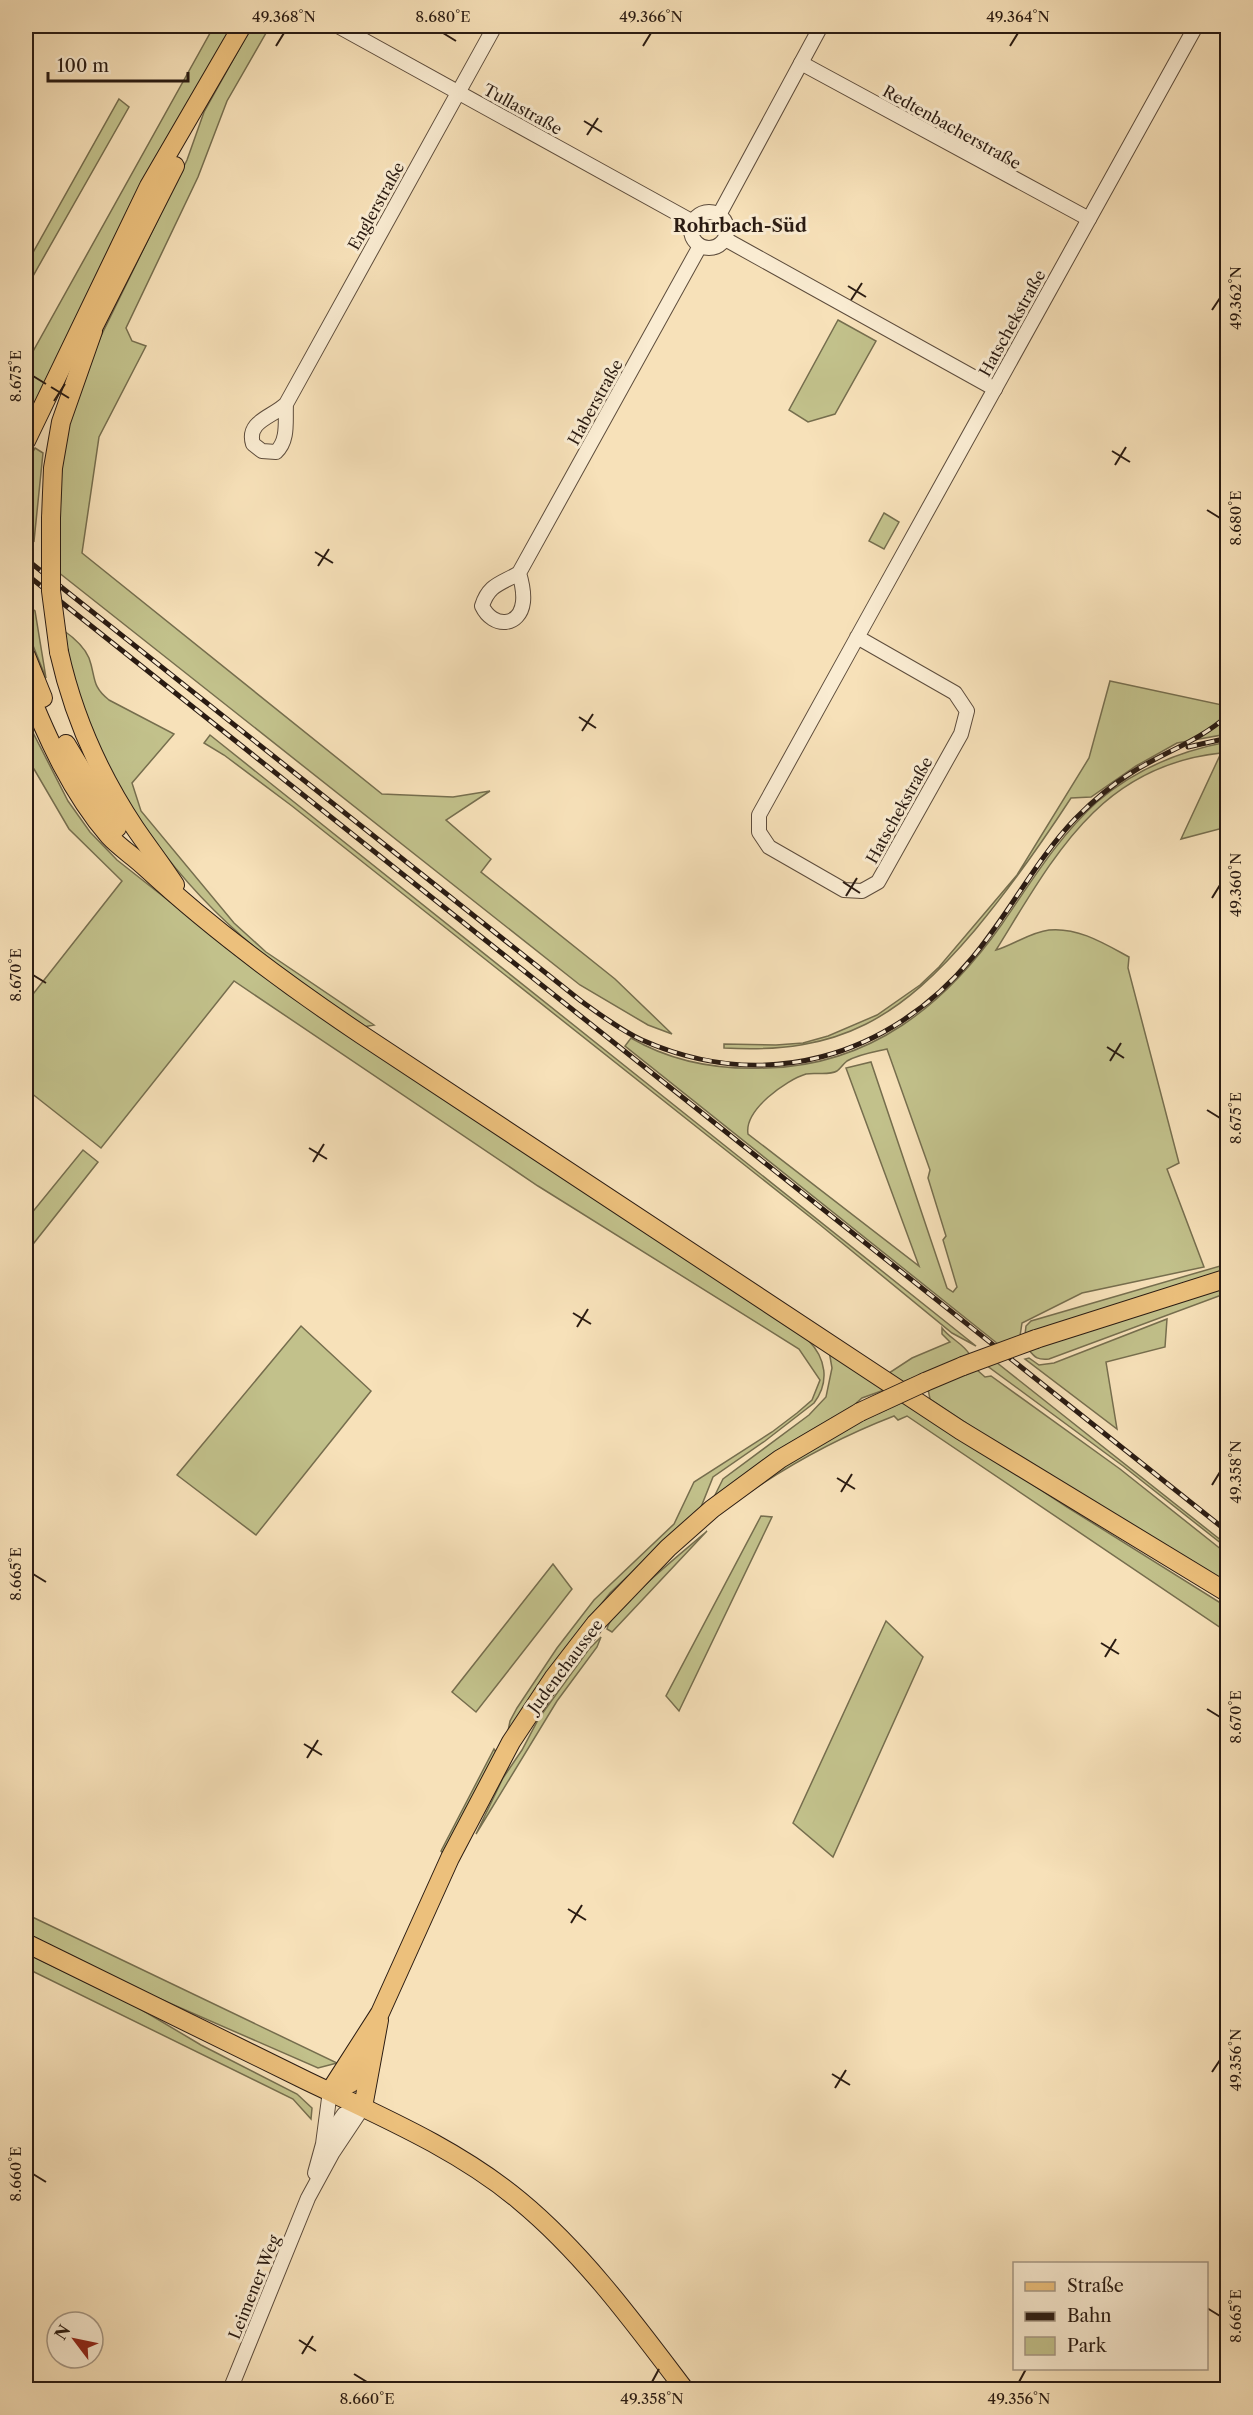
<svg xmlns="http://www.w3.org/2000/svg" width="1253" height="2415" font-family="'Libre Caslon Text',serif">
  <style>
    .green { fill: #c2c18b; stroke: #766e4e; stroke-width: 1.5; fill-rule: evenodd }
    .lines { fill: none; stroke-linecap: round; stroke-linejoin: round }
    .minor-casing { stroke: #5d4c3c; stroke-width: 16 }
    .major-casing { stroke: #2a1b12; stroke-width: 20 }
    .minor { stroke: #faecd2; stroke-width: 14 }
    .major { stroke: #ecc07c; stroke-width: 18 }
    .rail-casing { stroke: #2a1b12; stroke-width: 5 }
    .rail { stroke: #faecd2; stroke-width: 3; stroke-dasharray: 9; stroke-linecap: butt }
    .major-bridge-casing { stroke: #2a1b12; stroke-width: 20; stroke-linecap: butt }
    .major-bridge { stroke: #ecc07c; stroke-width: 18 }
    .ticks { fill: none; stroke: #2a1b12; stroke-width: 2 }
    .labels { text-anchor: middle; stroke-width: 6; stroke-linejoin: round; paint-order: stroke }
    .street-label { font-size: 16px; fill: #2a1b12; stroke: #faecd2 }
    .neighbourhood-label { font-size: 18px; font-weight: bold; fill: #2a1b12; stroke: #faecd2 }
    .neatline { fill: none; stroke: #2a1b12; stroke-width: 2 }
    .ticks-label { font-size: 15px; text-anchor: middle; fill: #2a1b12 }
  </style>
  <rect width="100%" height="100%" fill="#f7e1b9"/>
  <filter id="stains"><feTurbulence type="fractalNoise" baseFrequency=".00333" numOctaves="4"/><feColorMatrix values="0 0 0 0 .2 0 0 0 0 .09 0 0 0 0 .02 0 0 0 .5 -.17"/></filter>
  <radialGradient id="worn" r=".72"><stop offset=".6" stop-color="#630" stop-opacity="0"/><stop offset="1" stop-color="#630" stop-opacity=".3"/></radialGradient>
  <!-- green -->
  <g class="green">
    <path d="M214 26H234L26 425V364Z"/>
    <path d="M252 26H270L227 101 198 177 126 328 132 341 146 346 99 437 82 553 382 794 453 797 490 791 446 820 491 859 481 872 615 979 672 1034 648 1025 580 985 58 572 62 452 76 397 100 338 187 160 204 112Z"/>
    <path d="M119 99 129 107 33 276 26 270V265Z"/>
    <path d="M838 320 876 341 835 414 808 422 789 410Z"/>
    <path d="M35 448 43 453 34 541 26 537V465Z"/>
    <path d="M884 513 899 522 884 549 869 541Z"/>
    <path d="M26 604 35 611 46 678 26 628Z"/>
    <path d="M63 630C73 637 84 646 89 658 96 677 91 686 109 700L174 734 132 783 141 811 234 923 266 952 374 1025 363 1027C330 1003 295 981 264 955 181 888 112 798 78 696 70 675 68 651 63 630Z"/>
    <path d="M1110 681 1227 706V734L1177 743 1136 766 1091 797 1071 798C1041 844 1010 888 975 930 901 1017 841 1055 724 1048V1044L776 1045 803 1043 828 1036 877 1015 920 985 939 967 1017 875 1089 758Z"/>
    <path d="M26 719 68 801 90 832 117 860 249 964 808 1340C826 1358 830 1382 814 1403L765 1441 713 1477 701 1507 610 1593 545 1675 508 1731 510 1721 517 1708 557 1648 594 1600 674 1524 694 1482 772 1432 797 1413 812 1400 820 1380 799 1349 538 1186 234 981 101 1148 26 1089V1003L122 881 69 829 34 769 26 761Z"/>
    <path d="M210 735 976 1346 952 1333 819 1224 292 806 224 755 204 743Z"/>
    <path d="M1227 742V827L1181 839 1221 753C1099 766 1054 857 996 950 1013 945 1031 932 1049 930 1078 927 1105 944 1129 957L1128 968 1179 1163 1167 1169 1204 1267 1082 1293 1022 1323 1020 1336 998 1344 625 1046 631 1038C672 1062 721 1070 767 1068 871 1065 945 1005 1002 924 1031 882 1059 836 1097 802 1134 770 1180 751 1227 742ZM887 1049 930 1170 928 1178 946 1236 943 1240 957 1287 953 1292 947 1288 871 1062 846 1068 919 1266 748 1134C744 1110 786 1080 806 1074 816 1072 828 1076 837 1071 841 1068 843 1064 847 1061 859 1054 874 1052 887 1049Z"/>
    <path d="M83 1150 98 1162 26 1253V1220Z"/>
    <path d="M1227 1264 1225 1271 1025 1335 1026 1326 1031 1321Z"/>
    <path d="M1226 1285 1227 1293 1049 1359C1038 1360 1035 1358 1029 1350Z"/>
    <path d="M1167 1319 1165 1347 1106 1362 1117 1429 1025 1359 1029 1358 1039 1365 1054 1363Z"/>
    <path d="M301 1326 371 1391 256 1535 177 1475Z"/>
    <path d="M942 1328C950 1339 963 1343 970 1355L903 1382 889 1373 912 1358 950 1342 942 1334Z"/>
    <path d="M829 1351 887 1389 862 1398 853 1406 775 1452 714 1497 723 1479 809 1415 826 1397 832 1368Z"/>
    <path d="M996 1362 1227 1545V1548L1123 1466 986 1365Z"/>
    <path d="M976 1369 985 1377 991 1376 1120 1469 1227 1554V1583L1034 1468 930 1399 928 1389Z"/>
    <path d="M905 1401 1067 1507 1227 1607V1632L907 1416 898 1420 894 1416C780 1460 676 1536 597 1629 568 1663 545 1701 521 1738L517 1740C539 1706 560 1670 586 1638 664 1543 758 1475 866 1417L868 1418Z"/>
    <path d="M761 1516 772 1517 679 1711 666 1696Z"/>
    <path d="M707 1531 612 1632 607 1629C609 1611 689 1547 707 1531Z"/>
    <path d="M553 1564 572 1589 476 1712 452 1692Z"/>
    <path d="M886 1621 923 1657 833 1857 793 1823Z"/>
    <path d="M601 1637 597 1647 557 1701 476 1834 503 1778 522 1750 539 1718 589 1649Z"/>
    <path d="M494 1749 496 1752 443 1853 441 1851Z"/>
    <path d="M26 1914 337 2063 318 2068 151 1995 26 1934Z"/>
    <path d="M26 1953 137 2007 201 2045 297 2094 312 2108 311 2119 293 2099 26 1968Z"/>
  </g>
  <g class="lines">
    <!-- minor casing -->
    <g class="minor-casing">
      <g id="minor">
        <path d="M338 26 693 222"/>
        <path d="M801 63 1089 219"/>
        <circle cx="709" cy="230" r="18"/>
        <path d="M719 215 821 26"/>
        <path d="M725 239 995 389"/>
        <path d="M286 404C285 420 289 440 276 452L262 451 253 444C246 421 273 417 286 404L495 26"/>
        <path d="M519 573C522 583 524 593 523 602 520 627 493 629 482 606 489 584 501 584 519 573L700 246"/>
        <path d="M857 637 955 693 967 711 961 734 878 882 862 891 844 890 769 847 759 832V815L854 643 875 605 1196 26"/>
        <path d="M326 2140 344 2114 363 2107"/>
        <path d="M315 2173 323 2144 330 2091"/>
        <path d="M230 2390 308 2198 333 2152 363 2107"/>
      </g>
    </g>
    <!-- major casing -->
    <g class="major-casing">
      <g id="major">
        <path d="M86 342 175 166"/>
        <path d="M26 441 149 186 242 26"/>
        <path d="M51 518 53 468 61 422 93 331"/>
        <path d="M59 652C73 715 99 774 135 828 148 847 162 865 175 885"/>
        <path d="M26 656 43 698"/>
        <path d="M26 685C47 738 72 793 109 836 120 848 135 857 147 869 214 931 286 984 362 1035L960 1430 1228 1593"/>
        <path d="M66 744 117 828"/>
        <path d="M1036 1339 1228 1278"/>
        <path d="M925 1382 963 1366"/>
        <path d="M26 1943C119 1989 213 2035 307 2081 380 2116 458 2149 520 2201 584 2254 635 2324 685 2390"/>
        <path d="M330 2091 380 2013 450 1858 511 1742 554 1677 595 1624 668 1548 712 1509 780 1459 860 1412"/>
        <path d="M330 2091 351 2083 371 2058"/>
        <path d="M363 2107 379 2020"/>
      </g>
    </g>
    <!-- minor -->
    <use href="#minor" class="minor"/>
    <!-- major -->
    <use href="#major" class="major"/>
    <!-- rail casing -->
    <g class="rail-casing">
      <g id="rail">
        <path d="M26 559 581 1001C601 1015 620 1030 642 1040 764 1094 889 1058 972 958 1009 914 1035 861 1075 819 1092 802 1110 786 1131 773 1162 753 1200 741 1228 715"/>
        <path d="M26 574 1228 1532"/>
        <path d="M1188 747 1228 738"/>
      </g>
    </g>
    <!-- rail -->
    <use href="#rail" class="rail"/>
    <!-- major-bridge casing -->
    <g class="major-bridge-casing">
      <g id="major-bridge">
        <path d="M51 518V591L59 652"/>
        <path d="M963 1366 1036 1339"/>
        <path d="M860 1412 925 1382"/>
      </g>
    </g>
    <!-- major-bridge -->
    <use href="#major-bridge" class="major-bridge"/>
  </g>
  <!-- ticks -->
  <path class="ticks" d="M443 33 456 41M276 46 284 33M643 46 651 33M1010 46 1018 33M584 121 602 132M587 135 598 118M848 286 866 297M851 300 862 283M1212 310 1220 298M33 376 46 384M51 387 69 398M54 401 65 384M1112 451 1130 462M1115 465 1126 447M1207 510 1220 518M315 552 333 563M318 566 329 549M579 717 596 728M582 731 593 714M843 882 860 893M846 896 857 878M1212 898 1220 885M33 975 46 983M1107 1047 1124 1058M1110 1061 1121 1043M1207 1110 1220 1118M309 1148 327 1159M313 1162 324 1144M573 1313 591 1324M577 1327 588 1309M837 1478 855 1489M1212 1485 1220 1472M841 1492 852 1474M33 1574 46 1582M1101 1643 1119 1654M1105 1657 1116 1639M1207 1709 1220 1717M304 1744 322 1755M307 1758 318 1740M568 1909 586 1920M571 1923 582 1905M1212 2072 1220 2060M832 2074 850 2085M835 2088 846 2070M33 2174 46 2182M1207 2308 1220 2316M299 2340 316 2351M302 2354 313 2336M354 2374 367 2382M652 2382 659 2369M1019 2382 1026 2369"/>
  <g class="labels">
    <!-- street labels -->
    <g class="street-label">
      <text transform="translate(523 109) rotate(29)" y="6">Tullastraße</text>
      <text transform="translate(952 127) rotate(29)" y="6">Redtenbacherstraße</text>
      <text transform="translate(376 206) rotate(-61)" y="6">Englerstraße</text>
      <text transform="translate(1012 323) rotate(-61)" y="6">Hatschekstraße</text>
      <text transform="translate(595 402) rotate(-61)" y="6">Haberstraße</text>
      <text transform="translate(899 810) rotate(-61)" y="6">Hatschekstraße</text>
      <text transform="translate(565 1666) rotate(-53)" y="6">Judenchaussee</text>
      <text transform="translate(254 2287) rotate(-68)" y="6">Leimener Weg</text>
    </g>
    <!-- neighbourhood labels -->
    <g class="neighbourhood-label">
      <text x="740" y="232">Rohrbach-Süd</text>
    </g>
  </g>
  <!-- margin -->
  <rect width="1253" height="2415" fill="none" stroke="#f7e1b9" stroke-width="66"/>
  <!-- legend -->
  <rect x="1013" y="2262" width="195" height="108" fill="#faecd2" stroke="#a79885" stroke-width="1.5"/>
  <rect x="1025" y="2282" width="30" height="9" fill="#ecc07c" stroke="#a79885" stroke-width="1.5"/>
  <text x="1067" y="2292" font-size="18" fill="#2a1b12">Straße</text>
  <rect x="1025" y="2312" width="30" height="9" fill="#2a1b12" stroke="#a79885" stroke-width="1.5"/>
  <text x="1067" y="2322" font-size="18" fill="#2a1b12">Bahn</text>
  <rect x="1025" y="2337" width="30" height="18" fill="#c2c18b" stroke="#a79885" stroke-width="1.5"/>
  <text x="1067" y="2352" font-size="18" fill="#2a1b12">Park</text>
  <!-- north arrow -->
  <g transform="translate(75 2340) rotate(302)"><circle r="28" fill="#faecd2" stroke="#a79885" stroke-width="1.5"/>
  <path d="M0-4.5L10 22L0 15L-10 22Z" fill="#8f2418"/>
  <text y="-9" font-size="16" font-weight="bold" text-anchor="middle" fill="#2a1b12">N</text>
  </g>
  <!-- scale -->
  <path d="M48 72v9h140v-9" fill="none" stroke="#2a1b12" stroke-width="3"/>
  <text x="57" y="72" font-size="18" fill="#2a1b12" stroke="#faecd2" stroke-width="4.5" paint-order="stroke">100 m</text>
  <rect x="33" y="33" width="1187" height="2349" class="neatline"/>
  <g class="ticks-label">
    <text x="284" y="22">49.368°N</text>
    <text x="443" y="22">8.680°E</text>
    <text x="651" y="22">49.366°N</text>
    <text x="1018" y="22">49.364°N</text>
    <text transform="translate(1236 298) rotate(-90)" y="5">49.362°N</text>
    <text transform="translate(16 376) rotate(-90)" y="5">8.675°E</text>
    <text transform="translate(1236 518) rotate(-90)" y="5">8.680°E</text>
    <text transform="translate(1236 885) rotate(-90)" y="5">49.360°N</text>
    <text transform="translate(16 975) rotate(-90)" y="5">8.670°E</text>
    <text transform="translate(1236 1118) rotate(-90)" y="5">8.675°E</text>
    <text transform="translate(1236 1472) rotate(-90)" y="5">49.358°N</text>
    <text transform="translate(16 1574) rotate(-90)" y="5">8.665°E</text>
    <text transform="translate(1236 1717) rotate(-90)" y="5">8.670°E</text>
    <text transform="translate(1236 2060) rotate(-90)" y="5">49.356°N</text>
    <text transform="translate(16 2174) rotate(-90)" y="5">8.660°E</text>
    <text transform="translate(1236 2316) rotate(-90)" y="5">8.665°E</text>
    <text x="367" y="2404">8.660°E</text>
    <text x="652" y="2404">49.358°N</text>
    <text x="1019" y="2404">49.356°N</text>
  </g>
  <rect width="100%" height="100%" filter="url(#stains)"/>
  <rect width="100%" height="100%" fill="url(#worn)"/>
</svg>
